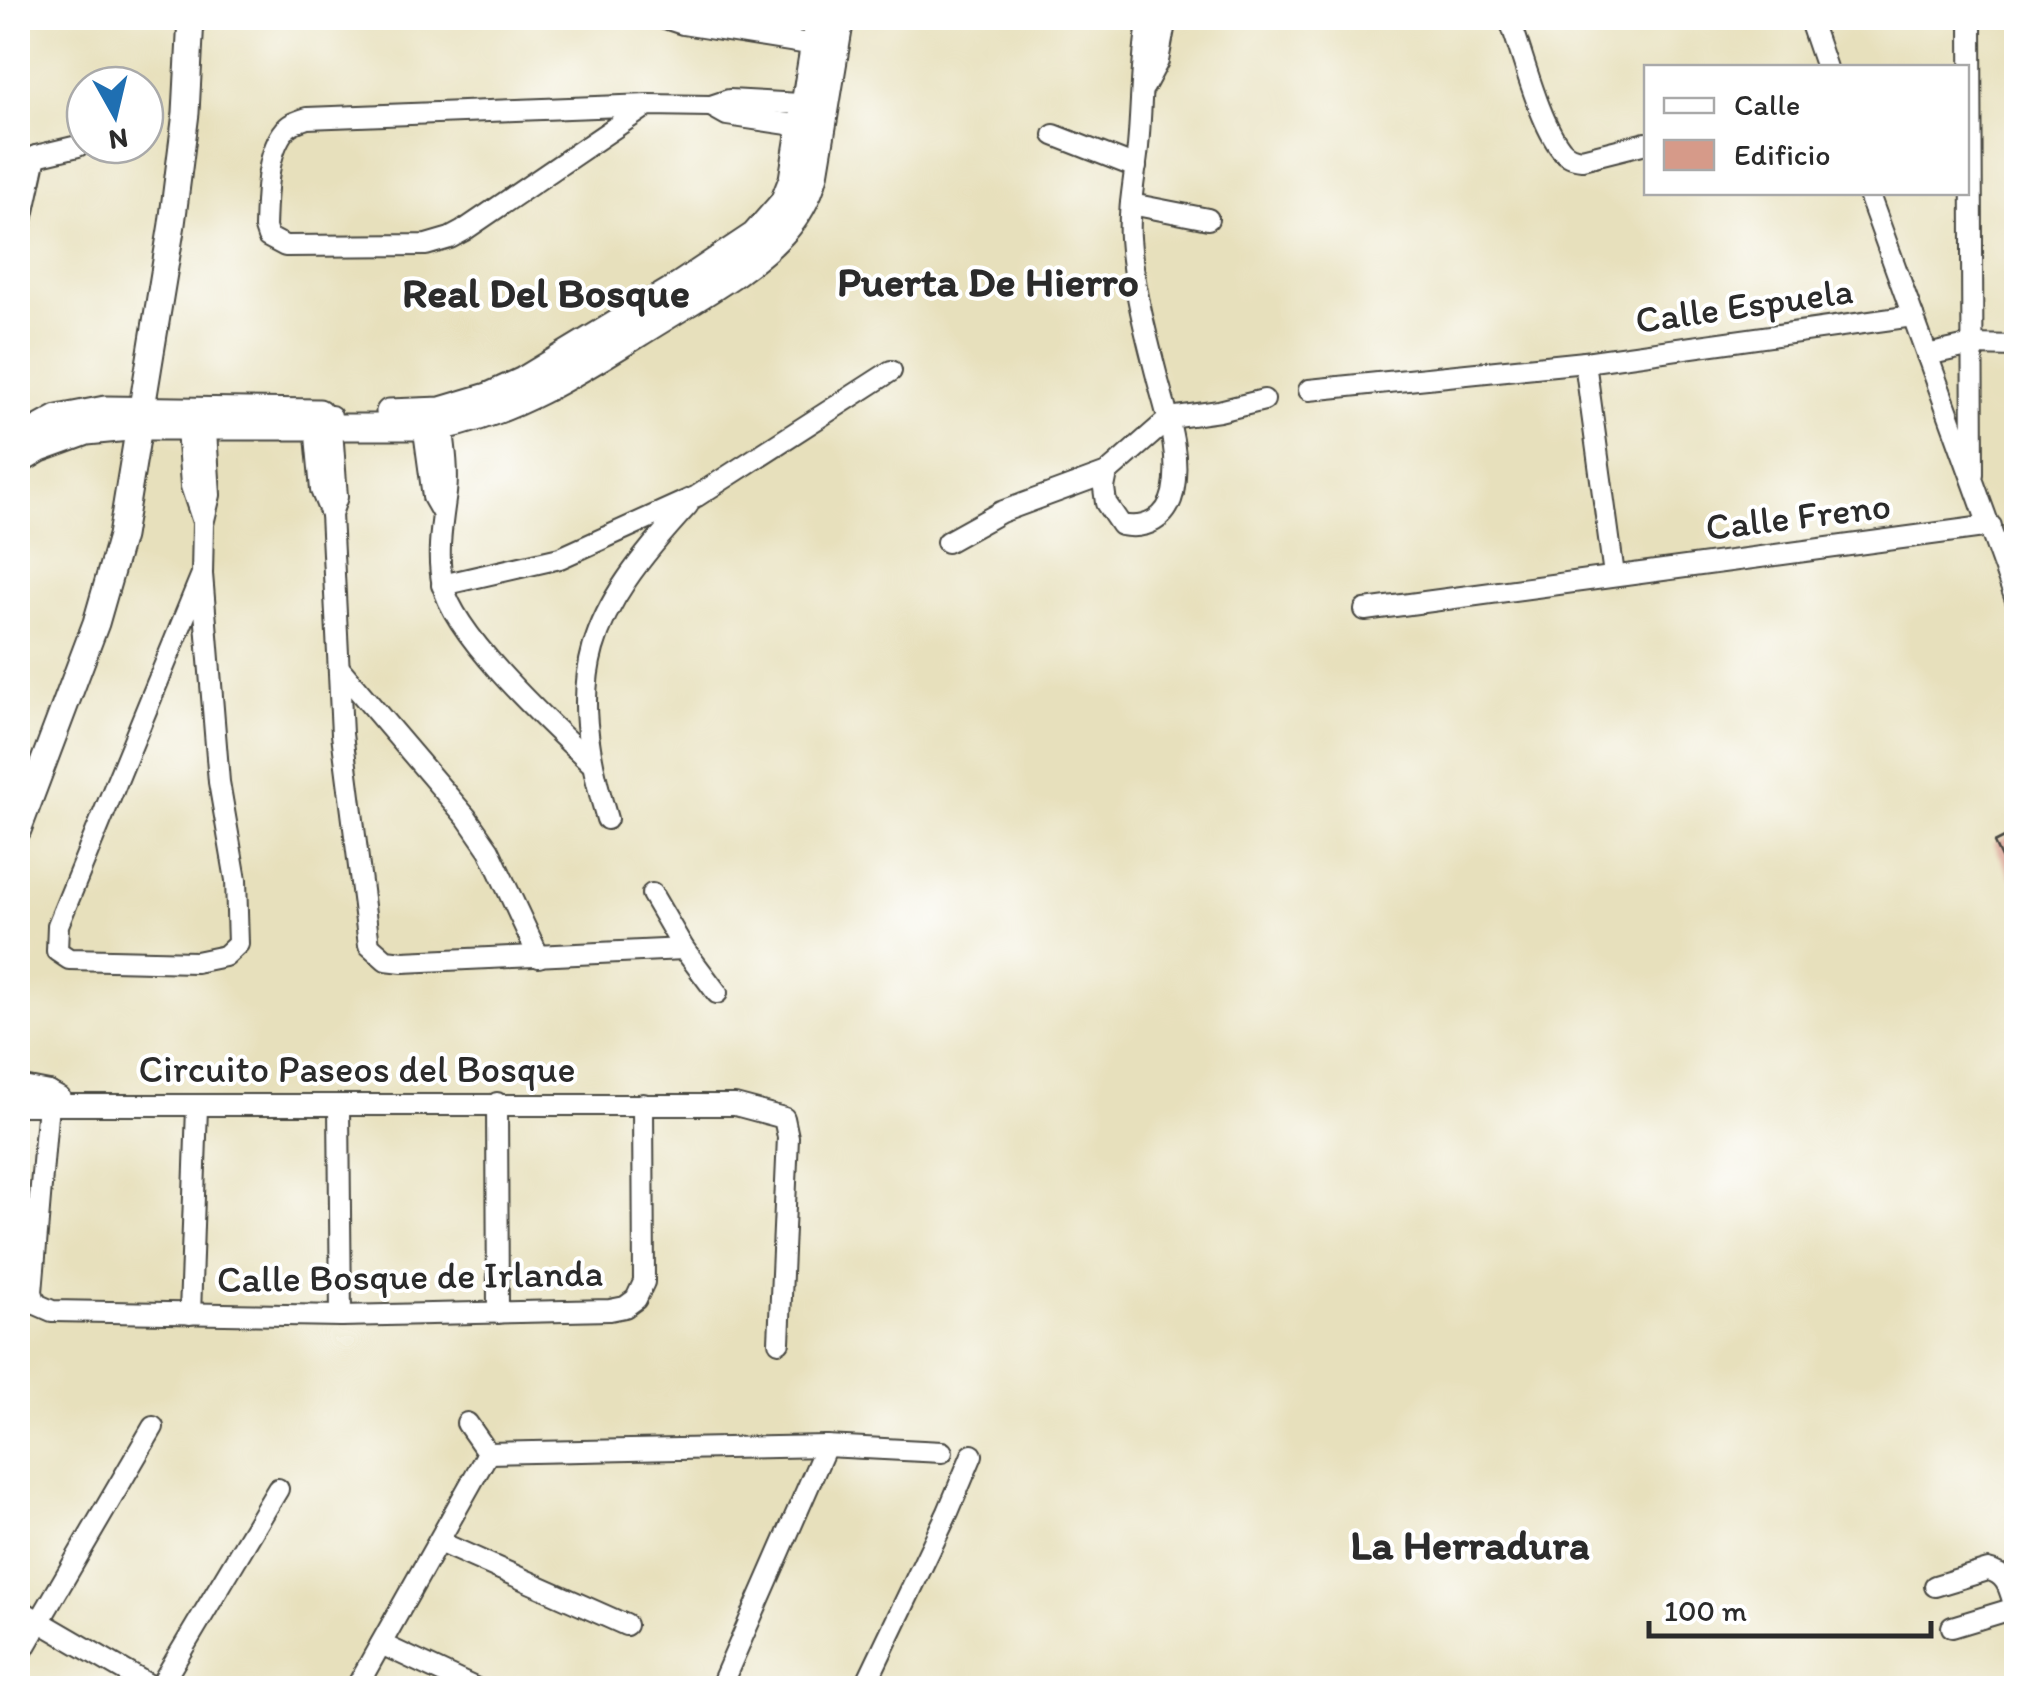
<svg xmlns="http://www.w3.org/2000/svg" width="2034" height="1706" font-family="Itim,sans-serif">
  <style>
    .building { fill: #d69a89 }
    .lines { fill: none; stroke-linecap: round; stroke-linejoin: round }
    .minor-casing { stroke: #474641; stroke-width: 24 }
    .tertiary-casing { stroke: #474641; stroke-width: 29 }
    .minor { stroke: #fff; stroke-width: 20 }
    .tertiary { stroke: #fff; stroke-width: 25 }
    .labels { text-anchor: middle; stroke-width: 8; stroke-linejoin: round; paint-order: stroke }
    .street-label { font-size: 38px; fill: #2b2b2b; stroke: #fff }
    .quarter-label { font-size: 42px; font-weight: bold; fill: #2b2b2b; stroke: #fff }
  </style>
  <rect width="100%" height="100%" fill="#fff"/>
  <filter id="ink" filterUnits="userSpaceOnUse"><feTurbulence type="fractalNoise" baseFrequency=".01" numOctaves="2"/><feDisplacementMap in="SourceGraphic" scale="20" xChannelSelector="R" yChannelSelector="G"/><feConvolveMatrix kernelMatrix="1 2 1 2 8 2 1 2 1" color-interpolation-filters="sRGB"/></filter>
  <filter id="wash" filterUnits="userSpaceOnUse"><feTurbulence type="fractalNoise" baseFrequency=".0048" numOctaves="4" result="noise"/><feDisplacementMap in="SourceGraphic" scale="40" xChannelSelector="R" yChannelSelector="G"/><feGaussianBlur stdDeviation="2.25" result="paint"/><feColorMatrix in="noise" values="0 0 0 0 0 0 0 0 0 0 0 0 0 0 0 0 0 1.4 0 .05"/><feComposite in="paint" operator="in"/></filter>
  <g filter="url(#wash)">
    <rect width="100%" height="100%" fill="#e7e0bc"/>
    <g id="blocks">
      <!-- building -->
      <path class="building" d="M2016 832V877L2011 879 1994 843Z"/>
    </g>
  </g>
  <g filter="url(#ink)">
    <use href="#blocks" fill-opacity="0" stroke="#474641" stroke-width="2.5"/>
    <g class="lines">
      <!-- minor casing -->
      <g class="minor-casing">
        <g id="minor">
          <path d="M665 18 683 24 828 47"/>
          <path d="M1149 18C1141 60 1142 103 1138 147 1135 177 1128 208 1130 238 1133 286 1146 334 1158 381 1168 418 1181 454 1173 493 1167 519 1146 530 1121 525L1106 503 1104 488 1107 473 1170 418 1219 411 1264 400"/>
          <path d="M1509 18C1522 52 1539 122 1561 149 1567 156 1573 158 1582 159L1646 143"/>
          <path d="M1809 18 1826 68"/>
          <path d="M1971 18 1973 474"/>
          <path d="M1144 87 1158 61 1166 18"/>
          <path d="M648 105 463 231 450 238 426 245 285 246 268 237 265 228C266 200 266 152 285 130 290 123 299 121 307 118L648 105 711 106 729 100 818 105"/>
          <path d="M711 106 727 115 815 128"/>
          <path d="M1054 135 1136 167"/>
          <path d="M36 156 78 146"/>
          <path d="M1868 192 2016 600"/>
          <path d="M1131 204 1208 219"/>
          <path d="M18 239 36 156"/>
          <path d="M1927 355 1972 345 2016 346"/>
          <path d="M1585 362 1614 575"/>
          <path d="M1309 390 1585 362 1913 316"/>
          <path d="M186 413 191 486 203 522"/>
          <path d="M314 414 321 490 331 514"/>
          <path d="M331 416 337 497 331 514 342 734 369 945 386 960 403 962 684 949"/>
          <path d="M422 416 433 497 441 511"/>
          <path d="M441 416C444 440 449 469 446 493 442 522 436 556 443 585 454 636 551 725 590 762"/>
          <path d="M947 542 1001 512 1107 473"/>
          <path d="M202 574 58 925 57 951 69 959 196 962 225 956 238 944 236 880 219 782 202 574 203 524 210 495 205 415"/>
          <path d="M442 585 560 558 697 496 891 371"/>
          <path d="M1365 610 1991 526"/>
          <path d="M340 669 467 818 489 850 539 957"/>
          <path d="M607 819C563 672 587 615 688 505"/>
          <path d="M652 894 684 949 717 993"/>
          <path d="M18 1086 49 1092 60 1098"/>
          <path d="M49 1092 32 1292 36 1304 52 1311 341 1316 610 1310 625 1307 636 1299 644 1282 643 1104"/>
          <path d="M497 1103 498 1313"/>
          <path d="M18 1105H735L784 1118 788 1137 779 1342"/>
          <path d="M339 1107 341 1316"/>
          <path d="M190 1314 197 1107"/>
          <path d="M467 1423 488 1453"/>
          <path d="M488 1453 826 1446 942 1452"/>
          <path d="M439 1542 626 1625"/>
          <path d="M1935 1586 1988 1570C2009 1574 2010 1593 2016 1611"/>
          <path d="M18 1609 154 1688"/>
          <path d="M1952 1627 2015 1608"/>
          <path d="M381 1644 475 1688"/>
          <path d="M18 1658 153 1427"/>
          <path d="M159 1688 278 1489"/>
          <path d="M356 1688 488 1453"/>
          <path d="M720 1688 826 1446"/>
          <path d="M864 1688 948 1512 972 1455"/>
        </g>
      </g>
      <!-- tertiary casing -->
      <g class="tertiary-casing">
        <g id="tertiary">
          <path d="M389 412 441 410 488 396 523 380 670 291 754 235 783 202 792 179 818 18"/>
          <path d="M18 440 58 418 105 409 319 412"/>
          <path d="M18 462 40 449 87 432 139 427H443C526 409 591 363 663 319 703 294 749 269 782 234 798 217 809 197 815 175L841 18"/>
          <path d="M18 830 96 623 121 536 172 224 186 113 191 18"/>
        </g>
      </g>
      <!-- minor -->
      <use href="#minor" class="minor"/>
      <!-- tertiary -->
      <use href="#tertiary" class="tertiary"/>
    </g>
  </g>
  <g class="labels">
    <!-- street labels -->
    <g class="street-label">
      <text transform="translate(1744 305) rotate(-8)" y="13">Calle Espuela</text>
      <text transform="translate(1798 516) rotate(-7)" y="13">Calle Freno</text>
      <text x="357" y="1082">Circuito Paseos del Bosque</text>
      <text transform="translate(410 1276) rotate(-1)" y="13">Calle Bosque de Irlanda</text>
    </g>
    <!-- quarter labels -->
    <g class="quarter-label">
      <text x="988" y="296">Puerta De Hierro</text>
      <text x="546" y="307">Real Del Bosque</text>
      <text x="1470" y="1559">La Herradura</text>
    </g>
  </g>
  <!-- margin -->
  <rect width="2034" height="1706" fill="none" stroke="#fff" stroke-width="60"/>
  <!-- legend -->
  <rect x="1644" y="65" width="325" height="130" fill="#ffffff" stroke="#aaaaaa" stroke-width="2.5"/>
  <rect x="1664" y="98" width="50" height="15" fill="#ffffff" stroke="#aaaaaa" stroke-width="2.5"/>
  <text x="1734" y="115" font-size="30" fill="#2b2b2b">Calle</text>
  <rect x="1664" y="140" width="50" height="30" fill="#d69a89" stroke="#aaaaaa" stroke-width="2.5"/>
  <text x="1734" y="165" font-size="30" fill="#2b2b2b">Edificio</text>
  <!-- north arrow -->
  <g transform="translate(115 115) rotate(172)"><circle r="48" fill="#ffffff" stroke="#aaaaaa" stroke-width="2.5"/>
  <path d="M0-8L18 38L0 25L-18 38Z" fill="#1f6fb2"/>
  <text y="-15" font-size="28" font-weight="bold" text-anchor="middle" fill="#2b2b2b">N</text>
  </g>
  <!-- scale -->
  <path d="M1649 1621v15h282v-15" fill="none" stroke="#2b2b2b" stroke-width="5"/>
  <text x="1664" y="1621" font-size="30" fill="#2b2b2b" stroke="#ffffff" stroke-width="8" paint-order="stroke">100 m</text>
</svg>
